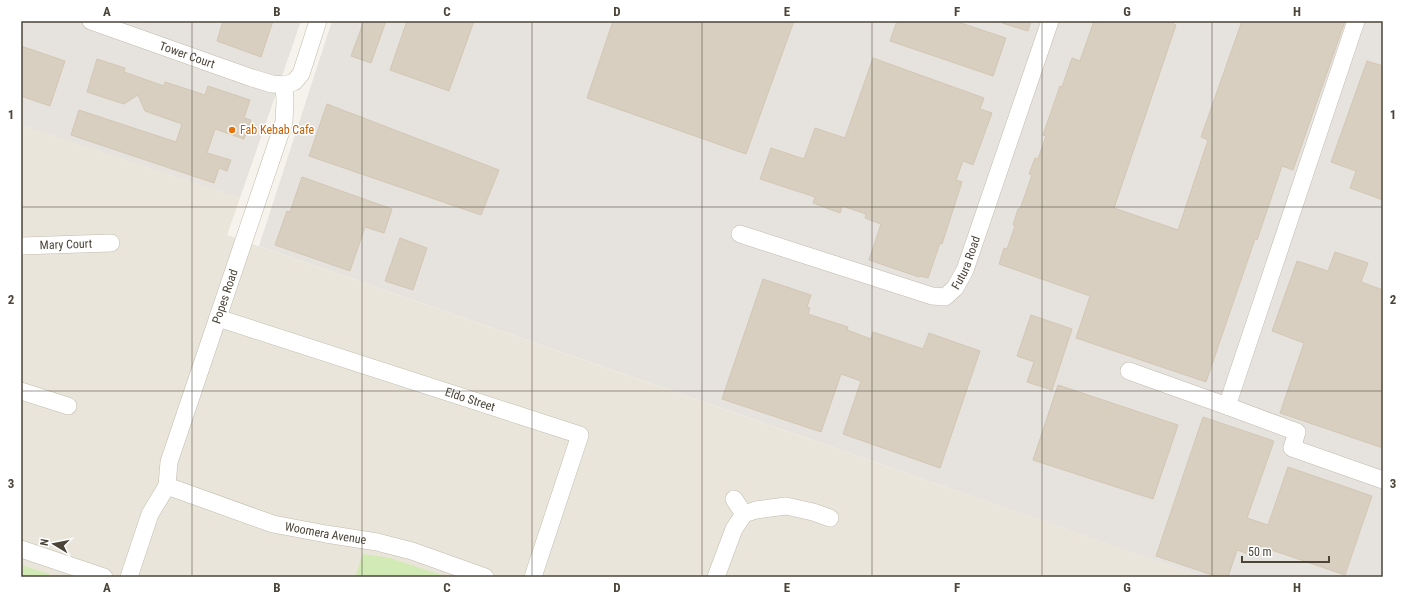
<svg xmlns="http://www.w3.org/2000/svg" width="1404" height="598" font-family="'Roboto Condensed',sans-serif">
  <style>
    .residential { fill: #eae5da }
    .industrial { fill: #e6e2dd }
    .green { fill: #d2eab5 }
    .building { fill: #d8cfc1; stroke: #d3c7b4 }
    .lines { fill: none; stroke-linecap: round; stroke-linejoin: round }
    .minor-casing { stroke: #c2bbae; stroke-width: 18 }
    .minor { stroke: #fff; stroke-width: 17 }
    .grid { fill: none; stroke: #4b4439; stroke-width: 1; stroke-opacity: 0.55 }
    .food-dot { fill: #e8710a; stroke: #fff; stroke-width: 1.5 }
    .labels { text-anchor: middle; stroke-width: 3; stroke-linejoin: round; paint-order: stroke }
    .street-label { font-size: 12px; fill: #4b4439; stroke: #fff }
    .food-label { font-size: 12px; fill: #c56008; stroke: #fff; text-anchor: start }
    .neatline { fill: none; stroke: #4b4439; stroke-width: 1.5 }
    .grid-label { font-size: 13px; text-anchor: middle; font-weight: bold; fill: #4b4439 }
  </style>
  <rect width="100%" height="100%" fill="#f6f3ec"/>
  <!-- residential -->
  <path class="residential" d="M21 125 240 198 227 235 1203 577H21Z"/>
  <!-- industrial -->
  <g class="industrial">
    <path d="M21 21H301L240 198 21 125Z"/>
    <path d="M332 21H1383V577H1203L259 246Z"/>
  </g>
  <!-- green -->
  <g class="green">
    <path d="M363 554 390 558 442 575 441 577H355Z"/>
    <path d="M21 565 49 574 48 577H21Z"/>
  </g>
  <!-- building -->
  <g class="building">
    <path d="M223 21H273L261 57 217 41Z"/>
    <path d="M364 21H386L371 63 351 56Z"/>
    <path d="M407 21H474L449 91 390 70Z"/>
    <path d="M613 21H794L746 154 587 98Z"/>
    <path d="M897 21H955L1006 38 993 76 890 41Z"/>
    <path d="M1003 21H1031L1028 31 1002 23Z"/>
    <path d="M1094 21H1175L1173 24 1176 25 1114 208 1178 230 1208 140 1201 137 1242 21H1345L1293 170 1282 166 1257 240 1255 239 1206 382 1076 338 1090 296 999 264 1004 248 1007 249 1015 226 1013 225 1018 209H1020L1032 175 1029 174 1035 158 1038 159 1046 136 1043 135 1060 86 1062 87 1072 58 1080 61Z"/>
    <path d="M21 46 65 61 50 106 21 96Z"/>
    <path d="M873 58 984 98 980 109 992 113 973 165 963 161 956 180 962 182 942 244 940 243 928 278 920 276 919 277 869 260 881 224 865 218 866 214 842 206 840 213 813 203 815 197 760 179 771 148 804 159 815 128 845 138Z"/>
    <path d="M97 59 125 68 124 72 164 86 165 82 205 95 208 86 250 100 244 118 251 120 244 139 215 129 207 153 231 160 227 171 219 168 214 183 71 135 79 110 176 142 182 124 145 111 138 95 124 104 87 92Z"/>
    <path d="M1367 61 1383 66V200L1350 188 1356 171 1331 162Z"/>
    <path d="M327 104 499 170 481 215 309 156Z"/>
    <path d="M302 177 392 209 384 233 365 227 350 271 275 245 287 211 290 212Z"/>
    <path d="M400 238 427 248 413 290 385 281Z"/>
    <path d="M1335 252 1368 263 1361 282 1383 290V448L1280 413 1304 343 1272 331 1297 261 1328 271Z"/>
    <path d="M763 279 811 295 807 307 810 308 808 314 848 327 847 330 871 339 873 332 923 349 929 333 980 351 940 468 843 434 861 381 841 374 821 432 722 399Z"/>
    <path d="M1031 315 1072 329 1052 390 1027 382 1034 362 1017 356Z"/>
    <path d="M1058 385 1178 425 1153 499 1033 460Z"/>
    <path d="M1203 417 1274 441 1247 518 1268 525 1288 467 1372 496 1345 575 1254 544 1251 555 1237 550 1228 577H1218L1156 556Z"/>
  </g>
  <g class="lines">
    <!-- minor casing -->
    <g class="minor-casing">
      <g id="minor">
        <path id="s1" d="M91 21 252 78 272 84 284 85"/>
        <path id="s2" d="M740 234 932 296 945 297 955 288 965 270 1050 21"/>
        <path id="s3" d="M21 246 111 243"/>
        <path id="s4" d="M218 318 580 435 533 577"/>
        <path d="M1129 371 1227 406 1356 21"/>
        <path d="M21 391 68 406"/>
        <path d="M1227 406 1297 432 1292 448 1383 480"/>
        <path id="s5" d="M167 486 273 524 326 534 377 542 412 551 485 577"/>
        <path d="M734 499 744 514"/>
        <path d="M21 549 104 577"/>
        <path id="s6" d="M129 577 150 514 167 486 169 462 284 122 285 101 284 85 294 82 301 74 318 21"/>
        <path d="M716 577 734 529 744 514 756 510 786 506 813 512 830 518"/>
      </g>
    </g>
    <!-- minor -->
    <use href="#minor" class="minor"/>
  </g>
  <!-- grid -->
  <path class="grid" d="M192 21V577M362 21V577M532 21V577M702 21V577M872 21V577M1042 21V577M1212 21V577M21 207H1383M21 391H1383"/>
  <!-- markers -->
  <circle class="food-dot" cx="232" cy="130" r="4"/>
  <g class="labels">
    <!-- street labels -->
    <g class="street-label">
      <text dy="4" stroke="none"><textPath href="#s1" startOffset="102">Tower Court</textPath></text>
      <text dy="4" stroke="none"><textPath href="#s3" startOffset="45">Mary Court</textPath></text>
      <text dy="4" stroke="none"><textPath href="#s2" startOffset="256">Futura Road</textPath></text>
      <text dy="4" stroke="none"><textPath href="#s6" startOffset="298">Popes Road</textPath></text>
      <text dy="4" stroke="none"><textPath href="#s4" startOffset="265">Eldo Street</textPath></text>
      <text dy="4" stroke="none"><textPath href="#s5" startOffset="166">Woomera Avenue</textPath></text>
    </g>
    <!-- food labels -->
    <g class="food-label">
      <text x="240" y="134">Fab Kebab Cafe</text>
    </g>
  </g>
  <!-- border -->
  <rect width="1404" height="598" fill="none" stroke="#ffffff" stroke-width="44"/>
  <!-- north arrow -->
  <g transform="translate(54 544) rotate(280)" stroke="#ffffff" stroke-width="3" paint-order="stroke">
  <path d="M0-3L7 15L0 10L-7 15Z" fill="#4b4439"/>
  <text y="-6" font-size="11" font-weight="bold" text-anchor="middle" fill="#4b4439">N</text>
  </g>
  <!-- scale -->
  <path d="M1242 556v6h87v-6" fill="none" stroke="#4b4439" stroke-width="2"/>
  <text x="1248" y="556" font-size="12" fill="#4b4439" stroke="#ffffff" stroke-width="3" paint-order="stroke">50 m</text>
  <rect x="22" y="22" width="1360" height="554" class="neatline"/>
  <g class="grid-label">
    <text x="107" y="16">A</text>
    <text x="277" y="16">B</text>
    <text x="447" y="16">C</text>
    <text x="617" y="16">D</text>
    <text x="787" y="16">E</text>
    <text x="957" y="16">F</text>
    <text x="1127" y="16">G</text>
    <text x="1297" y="16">H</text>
    <text x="11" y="119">1</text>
    <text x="1393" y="119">1</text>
    <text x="11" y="304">2</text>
    <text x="1393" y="304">2</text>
    <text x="11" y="488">3</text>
    <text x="1393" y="488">3</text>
    <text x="107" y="592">A</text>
    <text x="277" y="592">B</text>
    <text x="447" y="592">C</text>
    <text x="617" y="592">D</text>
    <text x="787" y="592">E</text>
    <text x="957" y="592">F</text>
    <text x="1127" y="592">G</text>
    <text x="1297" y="592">H</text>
  </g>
</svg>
